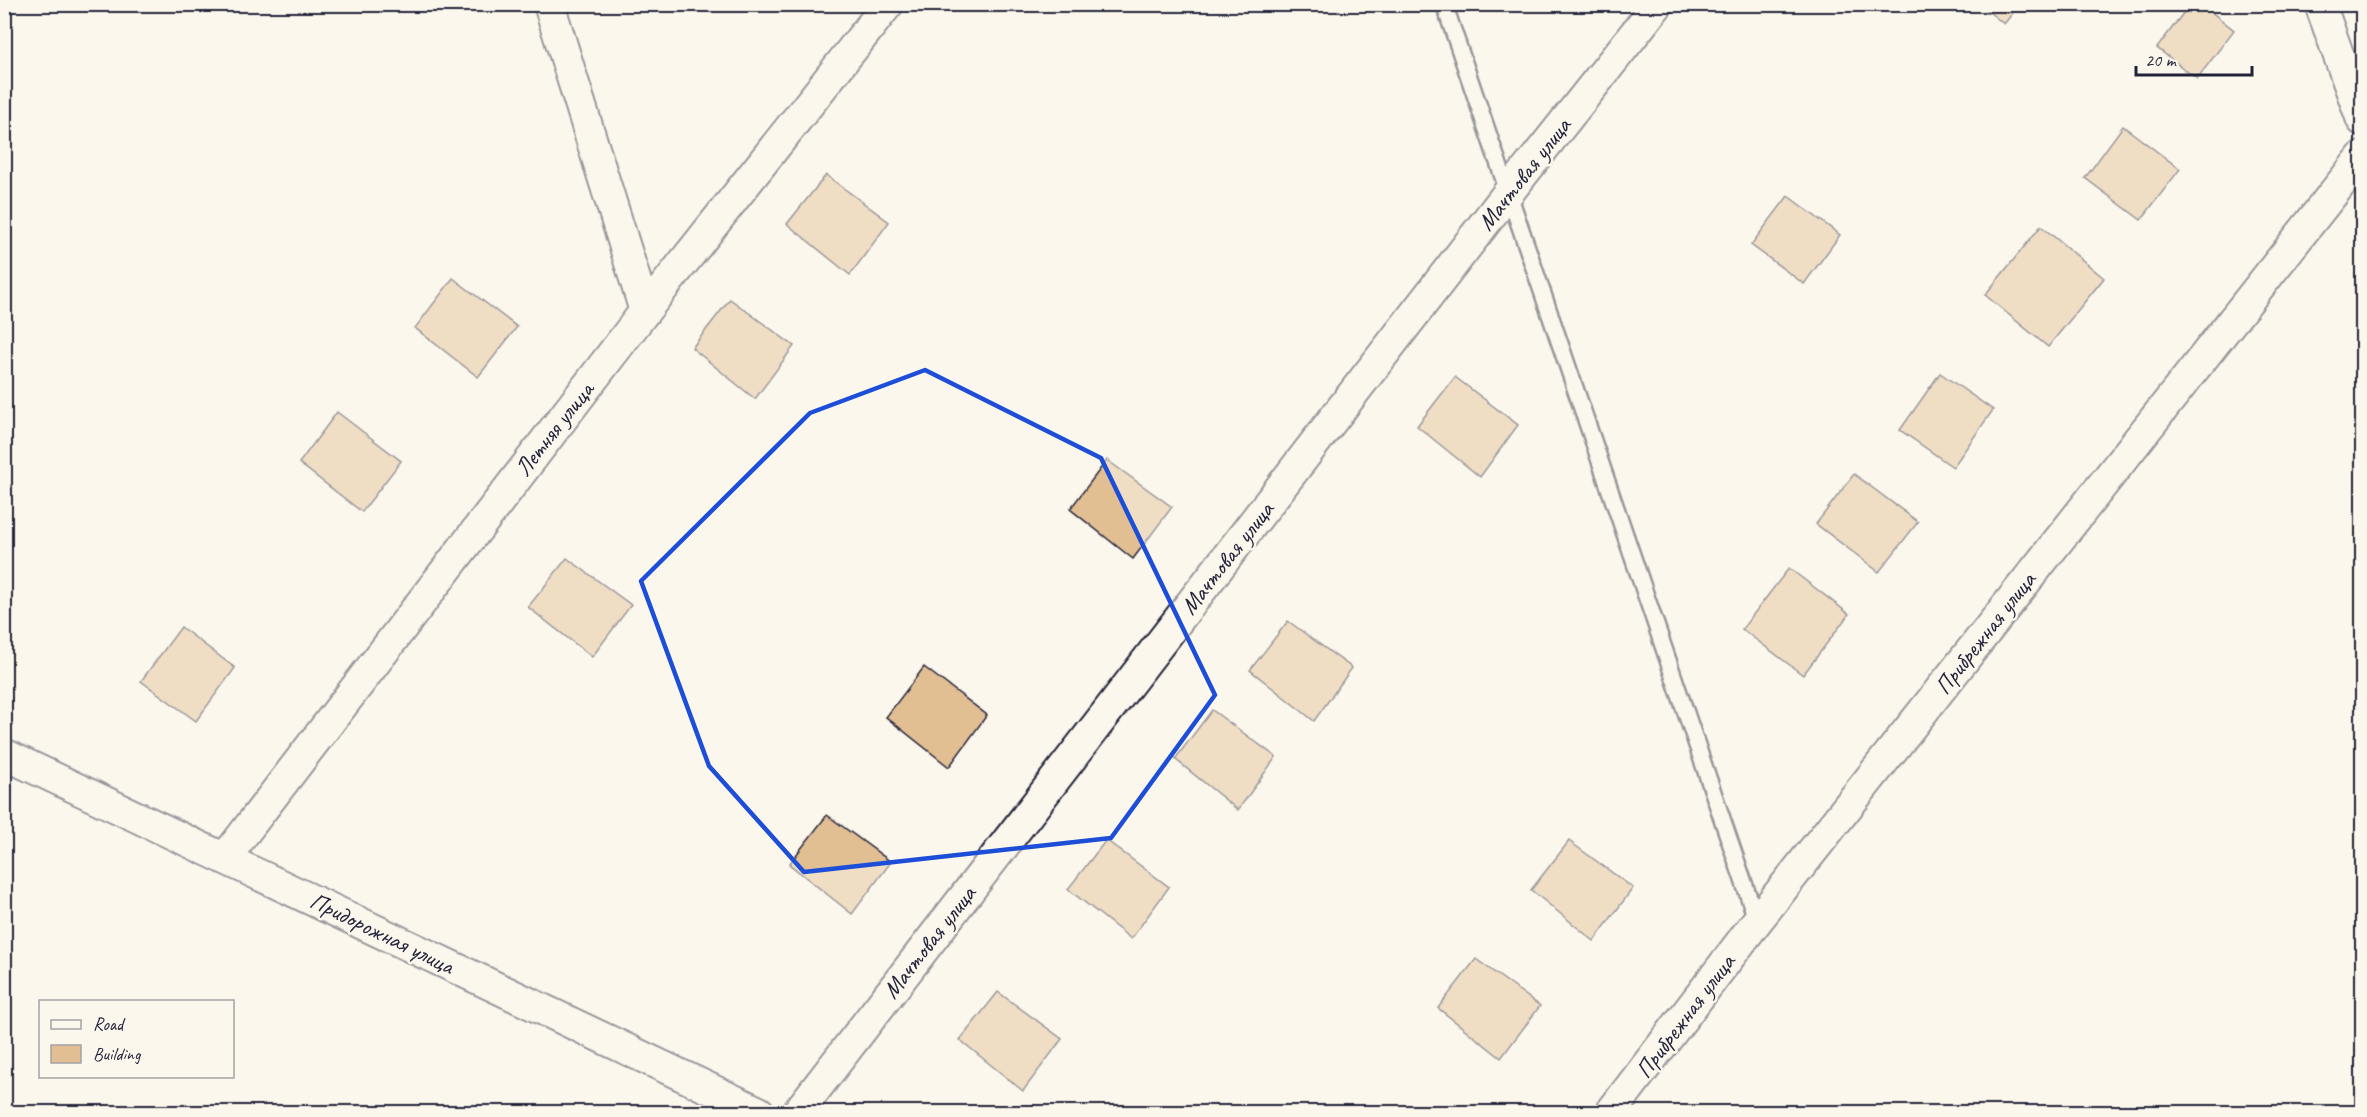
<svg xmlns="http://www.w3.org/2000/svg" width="2367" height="1117" font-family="Caveat,sans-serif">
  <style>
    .building { fill: #e2be93; stroke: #22223b; stroke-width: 1.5 }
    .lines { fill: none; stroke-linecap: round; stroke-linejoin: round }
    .lane-casing { stroke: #22223b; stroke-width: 20 }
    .street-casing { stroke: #22223b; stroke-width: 34 }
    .lane { stroke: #fbf7ec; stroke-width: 15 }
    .street { stroke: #fbf7ec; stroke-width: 30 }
    .marked { fill: none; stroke: #1d4ed8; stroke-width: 4.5; stroke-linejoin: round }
    .labels { text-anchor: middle; stroke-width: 5; stroke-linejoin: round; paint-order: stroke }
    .street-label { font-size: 24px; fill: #22223b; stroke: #fbf7ec }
  </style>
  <rect width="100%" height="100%" fill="#fbf7ec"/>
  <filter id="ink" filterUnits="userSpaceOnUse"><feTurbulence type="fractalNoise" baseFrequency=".0167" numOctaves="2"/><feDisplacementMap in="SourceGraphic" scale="12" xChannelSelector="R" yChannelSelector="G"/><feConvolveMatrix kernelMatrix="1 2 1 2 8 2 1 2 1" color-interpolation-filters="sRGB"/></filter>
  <g filter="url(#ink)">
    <!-- building -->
    <g class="building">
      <path d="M1979 4H2020L2004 24Z"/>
      <path d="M2190 4H2201L2234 30 2197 79 2157 48Z"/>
      <path d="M2123 126 2180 169 2141 220 2085 178Z"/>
      <path d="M826 175 889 222 850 275 787 224Z"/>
      <path d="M1788 196 1840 235 1804 284 1751 245Z"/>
      <path d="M2041 226 2104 278 2048 347 1985 295Z"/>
      <path d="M453 278 517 327 478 377 415 328Z"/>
      <path d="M730 299 794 346 755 399 692 348Z"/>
      <path d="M1940 373 1993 410 1953 467 1900 430Z"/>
      <path d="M1455 377 1518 425 1480 477 1417 426Z"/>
      <path d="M337 412 401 461 362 512 299 463Z"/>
      <path d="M1107 460 1172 507 1133 559 1070 509Z"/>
      <path d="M1854 474 1918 522 1879 572 1816 524Z"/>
      <path d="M567 558 631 605 592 657 528 607Z"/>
      <path d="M1789 568 1849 614 1803 675 1742 629Z"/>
      <path d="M1288 621 1352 668 1314 721 1250 670Z"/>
      <path d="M181 627 235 668 196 721 141 681Z"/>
      <path d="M924 667 987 715 949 767 886 717Z"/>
      <path d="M1212 710 1276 757 1238 810 1175 759Z"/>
      <path d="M827 815 891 862 852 914 789 864Z"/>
      <path d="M1106 840 1169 887 1131 939 1068 889Z"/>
      <path d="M1569 841 1633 888 1594 941 1531 890Z"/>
      <path d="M1476 959 1540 1006 1501 1058 1438 1008Z"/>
      <path d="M998 992 1062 1039 1023 1091 960 1040Z"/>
    </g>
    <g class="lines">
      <!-- lane casing -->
      <g class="lane-casing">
        <path id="lane" d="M1444 4 1757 921"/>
      </g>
      <!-- street casing -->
      <g class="street-casing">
        <g id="street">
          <path d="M549 4 645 311"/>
          <path d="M2320 4 2362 120"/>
          <path d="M4 754 759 1112"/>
          <path d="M225 858 645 311 888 4"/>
          <path d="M798 1112 1508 193 1658 4"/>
          <path d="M1611 1112 1757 921 2362 157"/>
        </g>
      </g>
      <!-- lane -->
      <use href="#lane" class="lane"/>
      <!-- street -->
      <use href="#street" class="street"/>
    </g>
  </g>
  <!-- marked area -->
  <path d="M0 0H2367V1117H0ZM925 370 1101 458 1215 695 1111 838 804 872 709 766 641 581 810 413Z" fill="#fbf7ec" fill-opacity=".55" fill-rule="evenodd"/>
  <path class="marked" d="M925 370 1101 458 1215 695 1111 838 804 872 709 766 641 581 810 413Z"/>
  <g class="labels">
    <!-- street labels -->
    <g class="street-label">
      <text transform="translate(1524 174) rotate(-52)" y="8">Мачтовая улица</text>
      <text transform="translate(554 429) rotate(-52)" y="8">Летняя улица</text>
      <text transform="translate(1227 558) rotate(-52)" y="8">Мачтовая улица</text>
      <text transform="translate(1985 633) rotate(-52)" y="8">Прибрежная улица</text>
      <text transform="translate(382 933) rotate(26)" y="8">Придорожная улица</text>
      <text transform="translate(929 942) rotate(-52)" y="8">Мачтовая улица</text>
      <text transform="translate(1685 1016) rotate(-53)" y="8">Прибрежная улица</text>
    </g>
  </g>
  <!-- margin -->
  <rect width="2367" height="1117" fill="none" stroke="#fbf7ec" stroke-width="24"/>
  <rect x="12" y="12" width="2343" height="1093" fill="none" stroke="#22223b" stroke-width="2" filter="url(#ink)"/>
  <!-- legend -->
  <rect x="39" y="1000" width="195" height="78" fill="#fbf7ec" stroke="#a4a2a5" stroke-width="1.5"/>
  <rect x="51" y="1020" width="30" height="9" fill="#fbf7ec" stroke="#a4a2a5" stroke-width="1.5"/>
  <text x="93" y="1030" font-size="18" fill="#22223b">Road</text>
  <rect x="51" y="1045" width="30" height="18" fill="#e2be93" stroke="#a4a2a5" stroke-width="1.5"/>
  <text x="93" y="1060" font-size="18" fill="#22223b">Building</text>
  <!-- scale -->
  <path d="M2136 66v9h116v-9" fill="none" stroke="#22223b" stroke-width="3"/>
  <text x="2145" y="66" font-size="18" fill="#22223b" stroke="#fbf7ec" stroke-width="4.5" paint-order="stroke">20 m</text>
</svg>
